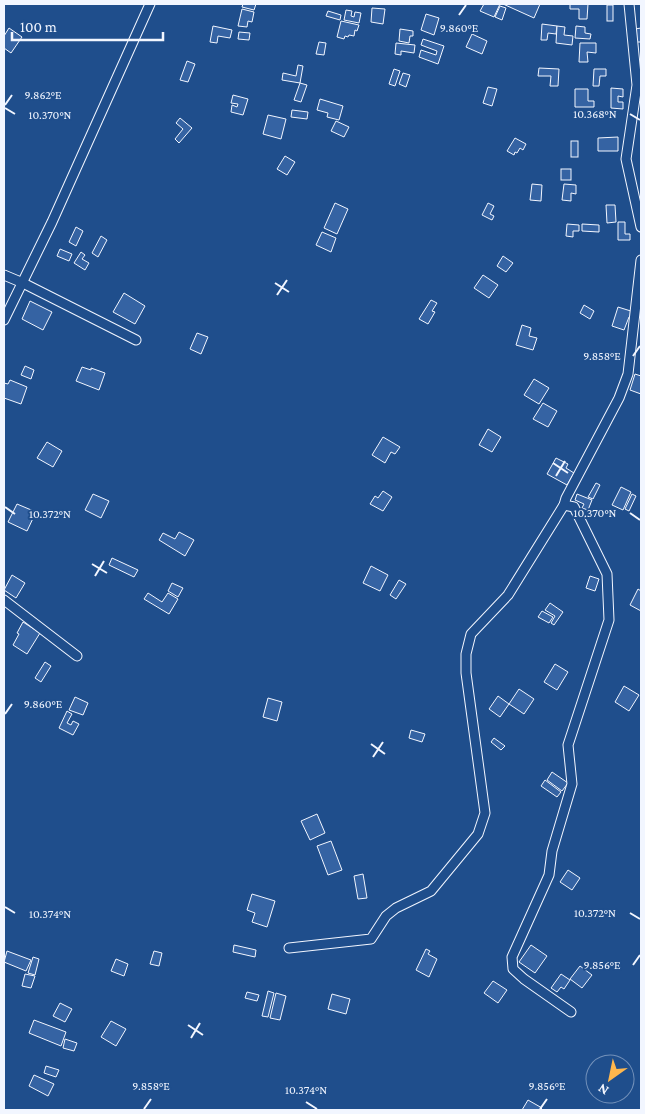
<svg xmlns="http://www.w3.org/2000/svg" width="645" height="1114" font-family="'Crimson Pro',serif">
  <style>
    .building { fill: #3563a3; stroke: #f2f6ff }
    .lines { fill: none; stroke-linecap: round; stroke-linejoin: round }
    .minor-casing { stroke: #f2f6ff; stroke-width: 11 }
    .minor { stroke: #1f4e8c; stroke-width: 9 }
    .ticks { fill: none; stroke: #f2f6ff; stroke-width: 2 }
    .ticks-label { font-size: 12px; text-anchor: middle; fill: #f2f6ff; stroke: #1f4e8c; stroke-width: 4; stroke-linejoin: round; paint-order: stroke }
  </style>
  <rect width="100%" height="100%" fill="#1f4e8c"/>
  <!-- building -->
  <g class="building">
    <path d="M243 4H256L254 10 242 7Z"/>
    <path d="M484 4H500L494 17 480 11Z"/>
    <path d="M503 4H540L534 18Z"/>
    <path d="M570 4H588L587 19H579V9H570Z"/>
    <rect x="607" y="5" width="6" height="16"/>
    <path d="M500 6 506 8 502 20 495 17Z"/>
    <path d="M372 8 385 9 383 24 371 22Z"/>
    <path d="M242 9 254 12 252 22 248 21 247 27 238 26Z"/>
    <path d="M346 10 352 11 351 16 354 17 355 12 361 13 359 23 344 20Z"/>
    <path d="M328 11 341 15 340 20 326 16Z"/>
    <path d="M426 14 439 18 434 35 421 30Z"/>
    <path d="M341 21 359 25 357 31 355 30 354 36 349 35 348 37 345 36 344 39 337 37Z"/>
    <path d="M542 24 557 26 556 34 548 33 547 40H541Z"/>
    <path d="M213 26 232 30 230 38 218 36 217 43 210 42Z"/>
    <path d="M557 26 565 27 564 35 573 36 572 45 556 43Z"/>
    <path d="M576 26 585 27V33L591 34 590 39 575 38Z"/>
    <path d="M9 28 22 37 11 53 4 48V36Z"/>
    <path d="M641 28V42H637L635 29Z"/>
    <path d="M400 29 413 31V36H410L409 43 399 41Z"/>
    <path d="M239 32 250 33 249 40 238 39Z"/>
    <path d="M472 34 487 41 482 54 466 47Z"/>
    <path d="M423 39 444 46 438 64 419 57 421 50 436 55 437 51 421 45Z"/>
    <path d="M319 42 326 43 324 55 316 54Z"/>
    <path d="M396 43 415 45 414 53 401 51V55L395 54Z"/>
    <path d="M580 43H596V53L587 52 588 62H579Z"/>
    <path d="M187 61 195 64 188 82 180 80Z"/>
    <path d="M298 65 303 66 300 83 282 80 283 73 296 76Z"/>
    <path d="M539 68 559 69 558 86H550L551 76H538Z"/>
    <path d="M394 69 400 71 395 86 389 84Z"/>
    <path d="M594 69H606V76H600L599 86H593Z"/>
    <path d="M403 73 410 75 406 87 399 84Z"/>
    <path d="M300 83 307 85 301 102 294 100Z"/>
    <path d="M488 87 497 89 492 106 483 103Z"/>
    <path d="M611 88 623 89V97L618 96V102H623V109L611 108Z"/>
    <path d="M575 89H588V101H594V107H575Z"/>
    <path d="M233 95 248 99 243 115 231 112 232 105 237 107 238 104 231 103Z"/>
    <path d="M320 99 343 106 339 120 327 117 328 113 317 110Z"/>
    <path d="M292 110 308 112 307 119 291 117Z"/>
    <path d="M268 115 286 119 281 139 263 134Z"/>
    <path d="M180 118 192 128 179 143 175 139 183 129 176 123Z"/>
    <path d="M336 121 349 127 344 137 331 131Z"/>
    <path d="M618 137V151H598V138Z"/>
    <path d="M515 138 526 144 523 150 520 148 517 153 515 152 514 155 507 151Z"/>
    <rect x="571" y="141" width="7" height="16"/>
    <path d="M285 156 295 162 287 175 277 169Z"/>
    <rect x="561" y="169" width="10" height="11"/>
    <path d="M532 184 542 185 541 201 530 200Z"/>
    <path d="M564 184 576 185V194L571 193V201L562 200Z"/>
    <path d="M335 203 348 209 337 234 324 228Z"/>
    <path d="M488 203 494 206 490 214 494 216 492 220 482 215Z"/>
    <path d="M606 205H615L616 222 607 223Z"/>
    <path d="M618 222H625V234H630V240H618Z"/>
    <path d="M567 224 579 225V231H573V237L566 236Z"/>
    <path d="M582 224 599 225V232L582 231Z"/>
    <path d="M76 227 83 231 76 246 69 242Z"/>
    <path d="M322 232 336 238 331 252 316 245Z"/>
    <path d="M101 236 107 240 98 257 92 253Z"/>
    <path d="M60 249 72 254 69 261 57 256Z"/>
    <path d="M81 252 85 255 82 259 89 263 85 270 74 263Z"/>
    <path d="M503 256 513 263 506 272 497 266Z"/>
    <path d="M483 275 498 285 489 298 474 288Z"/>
    <path d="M124 293 145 306 135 324 113 312Z"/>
    <path d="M431 300 437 303 432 311 435 312 428 324 419 319Z"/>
    <path d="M30 301 52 312 43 330 22 319Z"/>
    <path d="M584 305 594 311 590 319 580 313Z"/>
    <path d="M618 307 634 312 632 318 629 317 624 330 612 326Z"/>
    <path d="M522 325 531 328 529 336 537 338 533 350 516 345Z"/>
    <path d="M197 333 208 337 201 354 190 349Z"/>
    <path d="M25 366 34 370 31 379 21 375Z"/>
    <path d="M82 367 91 370V368L105 373 99 390 76 381Z"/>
    <path d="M635 374 641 376V394L630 390Z"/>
    <path d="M534 379 549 388 539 404 524 395Z"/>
    <path d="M10 380 27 387 21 404 4 398V383L8 384Z"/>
    <path d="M543 403 557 411 548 427 533 419Z"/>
    <path d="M488 429 501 437 492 452 479 445Z"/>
    <path d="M383 437 400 447 395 454 391 452 385 463 372 455Z"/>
    <path d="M47 442 62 451 53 467 37 458Z"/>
    <path d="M556 458 568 464 566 468 574 473 567 485 547 474Z"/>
    <path d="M596 483 600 485 593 499 588 497Z"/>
    <path d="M621 487 631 492 623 510 612 505Z"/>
    <path d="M383 491 392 497 383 511 370 504 375 496 378 498Z"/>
    <path d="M93 494 109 501 101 518 85 510Z"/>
    <path d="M577 494 592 500 588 510 582 508 584 504 575 500Z"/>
    <path d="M632 494 636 496 629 511 625 509Z"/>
    <path d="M17 504 36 512 27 531 8 522Z"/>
    <path d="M179 532 194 540 185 556 159 540 163 533 175 539Z"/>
    <path d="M112 558 138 570 134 577 109 565Z"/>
    <path d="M371 566 388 575 380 591 363 583Z"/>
    <path d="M12 575 25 583 16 598 4 590Z"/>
    <path d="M590 576 599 579 595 591 586 588Z"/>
    <path d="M399 580 406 584 396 599 390 595Z"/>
    <path d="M172 583 183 588 178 597 168 591Z"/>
    <path d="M638 589 641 591V611L630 605Z"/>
    <path d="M148 593 162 602 168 593 178 599 169 614 144 599Z"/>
    <path d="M550 603 563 612 554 625 551 623 555 616 545 610Z"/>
    <path d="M542 611 553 617 549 623 538 617Z"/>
    <path d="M23 622 40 633 27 654 13 645 19 634 17 633Z"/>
    <path d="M45 662 51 666 41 682 35 678Z"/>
    <path d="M555 664 568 672 557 690 544 682Z"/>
    <path d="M624 686 639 695 629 711 615 702Z"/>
    <path d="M519 689 534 699 524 714 509 704Z"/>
    <path d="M498 696 509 704 500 717 489 709Z"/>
    <path d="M75 697 88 703 83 715 69 710Z"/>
    <path d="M268 698 282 702 277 721 263 717Z"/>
    <path d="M67 711 72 714 67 723 71 725 73 721 79 724 73 735 59 728Z"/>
    <path d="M411 730 425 734 422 742 409 738Z"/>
    <path d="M494 738 505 746 501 750 491 742Z"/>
    <path d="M552 772 568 783 562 791 547 780Z"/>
    <path d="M545 780 561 792 557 797 541 786Z"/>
    <path d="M317 814 325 833 310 840 301 821Z"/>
    <path d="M331 841 342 870 328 875 317 846Z"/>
    <path d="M568 870 580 878 572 890 560 882Z"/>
    <path d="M363 874 367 898 358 899 354 876Z"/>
    <path d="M252 894 275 901 267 927 252 922 255 913 247 910Z"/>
    <path d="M234 945 256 950 255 957 233 952Z"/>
    <path d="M531 945 547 956 535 973 519 962Z"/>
    <path d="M426 949 430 951 428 954 437 959 429 977 416 970Z"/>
    <path d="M7 951 31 960 26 971 4 962Z"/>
    <path d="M154 951 162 953 159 966 150 964Z"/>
    <path d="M33 957 39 959 35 975 28 973Z"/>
    <path d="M116 959 128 964 124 976 111 971Z"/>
    <path d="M580 966 592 975 582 988 570 979Z"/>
    <path d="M25 974 35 976 31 988 22 986Z"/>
    <path d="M561 974 570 980 564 989 561 987 557 992 551 988Z"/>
    <path d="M493 981 507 990 498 1003 484 993Z"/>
    <path d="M268 991 274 993 268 1017 262 1016Z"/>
    <path d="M247 992 259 995 257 1001 245 998Z"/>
    <path d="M276 993 286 996 280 1020 270 1018Z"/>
    <path d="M332 994 350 999 346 1014 328 1009Z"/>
    <path d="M60 1003 72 1009 65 1022 53 1016Z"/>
    <path d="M34 1020 66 1032 61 1046 29 1033Z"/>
    <path d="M111 1021 126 1029 116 1046 101 1037Z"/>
    <path d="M65 1039 77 1043 74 1051 63 1048Z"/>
    <path d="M46 1066 59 1070 56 1077 44 1073Z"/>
    <path d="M34 1075 54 1084 48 1096 29 1086Z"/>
    <path d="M528 1100 542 1108 540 1110H522Z"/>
  </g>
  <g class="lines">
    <!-- minor casing -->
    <g class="minor-casing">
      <g id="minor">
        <path d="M629 4 637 85 626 159 641 227"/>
        <path d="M4 275 23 283 136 340"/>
        <path d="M4 320 52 222 150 4"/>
        <path d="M564 505 574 507 607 574 609 620 568 745 572 784 552 851 549 875 512 957 513 969 524 979 571 1012"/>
        <path d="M4 600 77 656"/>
        <path d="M289 948 371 939 386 916 396 908 431 891 478 834 485 813 466 673V654L471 634 508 595 564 505 566 498 619 398 628 374 641 260"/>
      </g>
    </g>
    <!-- minor -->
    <use href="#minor" class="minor"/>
  </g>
  <!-- ticks -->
  <path class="ticks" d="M459 15 466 5M5 105 12 95M5 108 15 114M630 114 640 120M275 283 289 292M277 295 287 280M633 356 640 346M553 463 568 473M556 476 565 461M5 507 15 514M630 513 640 520M92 564 107 573M95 576 104 561M5 714 12 704M371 744 385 754M373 757 383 742M5 907 15 913M630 913 640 919M633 965 640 955M188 1025 203 1035M191 1038 200 1023M306 1102 317 1109M144 1109 151 1099M540 1109 547 1099"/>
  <g class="ticks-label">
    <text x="459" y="32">9.860°E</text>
    <text x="43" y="99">9.862°E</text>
    <text x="595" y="118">10.368°N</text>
    <text x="50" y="119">10.370°N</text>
    <text x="602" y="360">9.858°E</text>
    <text x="595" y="517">10.370°N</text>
    <text x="50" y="518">10.372°N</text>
    <text x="43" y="708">9.860°E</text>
    <text x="595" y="917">10.372°N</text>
    <text x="50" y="918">10.374°N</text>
    <text x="602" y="969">9.856°E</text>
    <text x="151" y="1090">9.858°E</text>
    <text x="547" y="1090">9.856°E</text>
    <text x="306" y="1094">10.374°N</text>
  </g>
  <!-- border -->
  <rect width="645" height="1114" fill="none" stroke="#f2f6ff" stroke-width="10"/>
  <!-- north arrow -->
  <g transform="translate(610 1079) rotate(213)"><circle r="24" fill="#1f4e8c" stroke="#7391ba"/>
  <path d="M0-4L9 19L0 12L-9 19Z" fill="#ffb74d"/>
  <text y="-8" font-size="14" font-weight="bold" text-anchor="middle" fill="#f2f6ff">N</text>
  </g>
  <!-- scale -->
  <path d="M12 32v8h151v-8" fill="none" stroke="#f2f6ff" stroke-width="2.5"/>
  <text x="20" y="32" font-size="15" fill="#f2f6ff" stroke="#1f4e8c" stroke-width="4" paint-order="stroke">100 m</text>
</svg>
